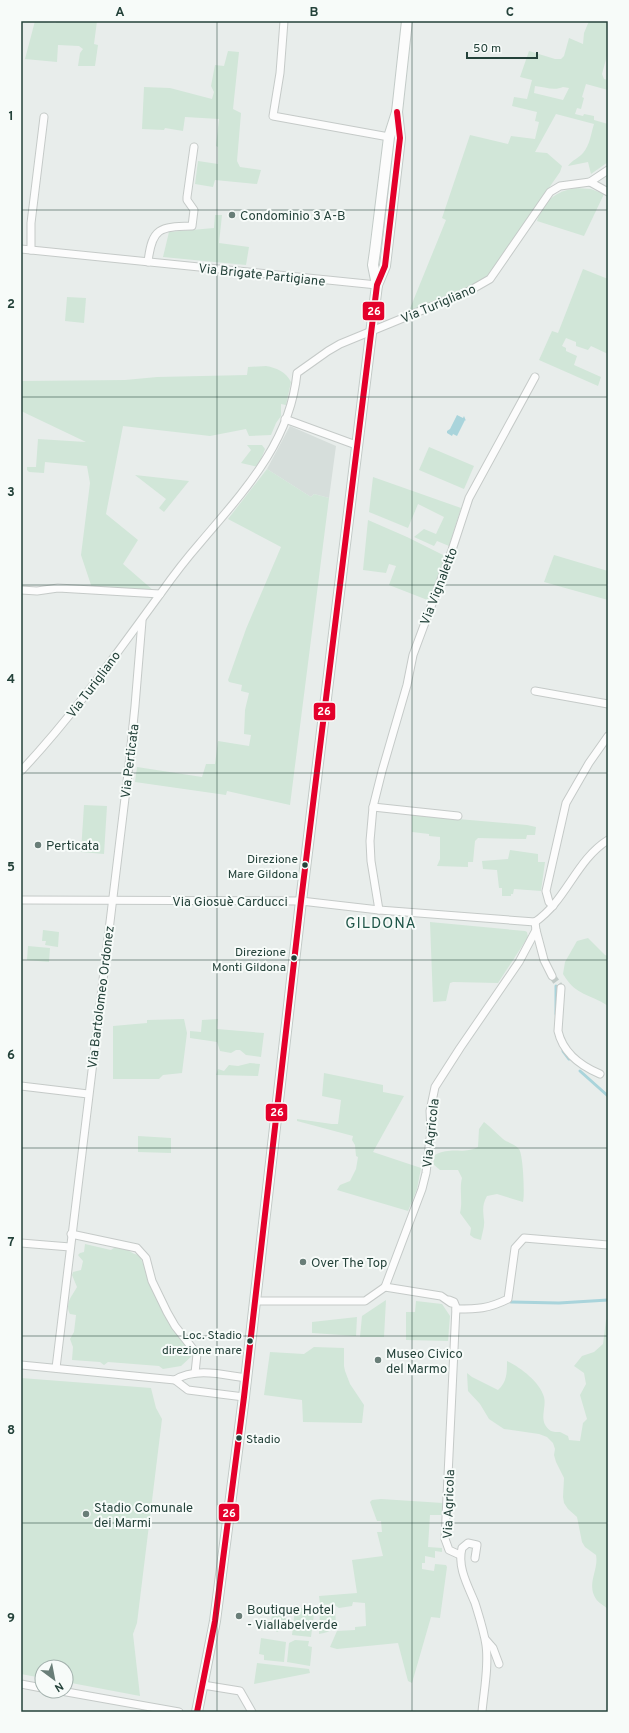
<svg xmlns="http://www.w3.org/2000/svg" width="629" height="1733" font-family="Overpass,sans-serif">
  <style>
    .built { fill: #d6dedb }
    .green { fill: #d1e6d8; fill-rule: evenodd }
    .water { fill: #a9d4db }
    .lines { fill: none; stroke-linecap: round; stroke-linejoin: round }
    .stream { stroke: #a9d4db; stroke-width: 3 }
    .street-tunnel { stroke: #c1cbc8; stroke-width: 7; stroke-dasharray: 7 3.5; stroke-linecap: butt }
    .street-casing { stroke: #c5cac8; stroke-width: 9 }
    .secondary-casing { stroke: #c3cbc8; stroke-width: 12 }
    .street { stroke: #fcfcfc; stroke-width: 7 }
    .secondary { stroke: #fcfcfc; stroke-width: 10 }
    .bus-1-casing { stroke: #f7fbf9; stroke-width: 9 }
    .bus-1 { stroke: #e4002b; stroke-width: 6 }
    .grid { fill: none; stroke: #24423a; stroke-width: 1; stroke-opacity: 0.55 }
    .poi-dot { fill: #697e78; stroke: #f7fbf9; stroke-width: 1.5 }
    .bus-dot { fill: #24423a; stroke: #f7fbf9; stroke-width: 1.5 }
    .labels { text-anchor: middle; stroke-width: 4; stroke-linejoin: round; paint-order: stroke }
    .bus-label { font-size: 12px; fill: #24423a; stroke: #f7fbf9; text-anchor: end }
    .poi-label { font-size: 13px; fill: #24423a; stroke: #f7fbf9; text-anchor: start }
    .street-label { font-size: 13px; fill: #24423a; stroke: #f7fbf9 }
    .quarter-label { font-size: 15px; letter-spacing: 1px; fill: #1f5548; stroke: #f7fbf9 }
    .line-badge { stroke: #f7fbf9; stroke-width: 1.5 }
    .badge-label { font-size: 11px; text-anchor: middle; font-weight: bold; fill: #fff }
    .neatline { fill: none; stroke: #24423a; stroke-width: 1.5 }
    .grid-label { font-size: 13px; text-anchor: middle; font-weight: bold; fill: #24423a }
  </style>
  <rect width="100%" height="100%" fill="#e8edeb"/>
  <!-- built -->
  <path class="built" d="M290 426 336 446 329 498 314 494 311 497 267 469Z"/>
  <!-- green -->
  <g class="green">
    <path d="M35 21 56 23V21H97L94 44 98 45 95 66H78L80 53 83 49 79 46 58 45 57 62 25 59Z"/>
    <path d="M589 21H608V52L602 74 604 79 608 80V90L586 84 582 97 584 98 581 109 577 108 575 114 583 116 584 114 594 116V120L608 124V162L591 174 588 162 568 166C572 160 579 158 583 153 590 145 591 133 594 124L556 114 535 152 547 153 562 166 560 172 490 273 478 284 409 311 446 220 442 218 470 135 508 144 511 136 535 139 539 122 535 121 537 112 512 106 514 97 527 99 532 80 520 77 529 51 555 59H561L564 56 569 38 583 44 584 33ZM535 86C544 87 555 91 563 87L569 88 563 100 534 93Z"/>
    <path d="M228 51 239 52 233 109 241 113 237 161 240 167 261 170 257 184 215 180 213 187 195 184 198 161 218 164V147L216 146 219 119 185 117 183 131 165 128 164 130 142 129 144 87 170 88 212 99 214 92 211 86 215 65 224 66Z"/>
    <path d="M576 188 591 189 604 194 584 236 537 221C543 201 556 191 576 188Z"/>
    <path d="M215 215H222L219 243 249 247 246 265 163 257 169 232 214 228Z"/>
    <path d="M583 269 608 279V354L591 346 588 350 576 346V342L566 338 562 346 566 348V351L577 356 574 365 601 377 598 386 539 360 552 331 558 333Z"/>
    <path d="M67 297 86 298 84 323 65 321Z"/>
    <path d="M266 366C277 368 286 372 291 382L286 405 281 404V416L276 423 271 435 249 436 246 429 210 436 123 426 106 514 138 540 123 564 154 591 92 588 81 555 90 483 87 466 45 462 44 473 29 472 27 470V467H36L38 439 86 442 21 411V381L125 380 157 377 247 375 248 367Z"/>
    <path d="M247 445H262L265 449 258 467 241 463 251 450Z"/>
    <path d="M429 447 474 466 464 489 419 470Z"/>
    <path d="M267 469 311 497 314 494 329 498 290 805 227 791 226 795 135 782 137 767 202 777 206 764H215L218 741 249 746 251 735 244 734 245 710 249 693 241 691 242 685 229 682 228 680 246 629 281 547 228 519Z"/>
    <path d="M135 475 189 481 164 512 159 508 166 499Z"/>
    <path d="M373 477 461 508 449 546 437 541 434 546 414 537 424 529 436 534 444 517 418 504 408 528 369 512Z"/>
    <path d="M368 520 407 537 445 556 430 601 389 585 396 566 389 564 386 573 363 570Z"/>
    <path d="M554 555 608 571V600L544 582Z"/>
    <path d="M84 805 107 806 104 854 81 852Z"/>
    <path d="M412 815 527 825 536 827 535 835H527L526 839 478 838 475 841 473 862H468V867L437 866 440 859V837L429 836V834L412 832Z"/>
    <path d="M510 850 538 854V862H545L541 891 514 889 513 894H511V896H502V888H499L497 870 483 869 482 861 508 859Z"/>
    <path d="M430 922 525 931 527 932 528 937 498 983 453 982 450 983 446 1001 433 1002Z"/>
    <path d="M43 930 59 932 58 947 45 945 46 941H42Z"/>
    <path d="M588 938 605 955 608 956V1006C589 993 577 997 563 974L565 962 577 941Z"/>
    <path d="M28 946 50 948 49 962 27 960Z"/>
    <path d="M184 1019 187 1033 182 1073 163 1075 159 1079H113V1026L147 1023V1020Z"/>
    <path d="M218 1019 217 1029 264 1033 261 1057 246 1055 240 1050H236L231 1053 220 1051 217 1042 190 1038V1031L201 1032 202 1020Z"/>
    <path d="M250 1063 260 1064 258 1076 216 1075 218 1069 224 1071 229 1065 238 1066Z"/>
    <path d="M324 1073 383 1085V1092L404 1096 373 1152 421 1168 417 1189 408 1211 337 1190 340 1185 350 1181 356 1169 358 1157 356 1156 355 1145 352 1140 353 1136 297 1121V1119L332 1124H338L341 1100 322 1096Z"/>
    <path d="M484 1122C491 1127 496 1133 503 1139 508 1143 515 1144 519 1149 523 1154 525 1194 523 1202L497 1194 487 1196C482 1205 483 1210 484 1220 485 1226 482 1234 481 1240L474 1238 470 1235 471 1228 460 1213C463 1201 459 1190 462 1178L458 1170H440L433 1164 435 1155C453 1146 462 1155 478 1147L479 1129Z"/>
    <path d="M138 1136 171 1138V1153L138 1152Z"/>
    <path d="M85 1244 111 1250C122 1241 127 1253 139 1255L143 1263 146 1264C147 1269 145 1272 147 1276 157 1306 173 1331 194 1354L181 1366 163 1369 159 1366 108 1362 104 1365 100 1362 72 1360 73 1347 70 1339 74 1332 76 1315 70 1314C64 1303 73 1295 77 1287L72 1275 73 1272 81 1270 83 1261 78 1255 80 1253 84 1252Z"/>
    <path d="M386 1300 384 1337H360L362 1316Z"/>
    <path d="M416 1301 442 1304 450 1316 448 1341 406 1340V1312H415Z"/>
    <path d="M357 1317 356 1336 312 1333V1322Z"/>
    <path d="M608 1318V1609C604 1606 598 1602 596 1599 586 1584 599 1570 596 1555L585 1547 582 1542 577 1517 568 1509 564 1503 563 1497 564 1478 556 1462 554 1455 555 1449 553 1443 547 1437 539 1434 504 1429 489 1419 480 1404 468 1391 467 1373 472 1377 498 1390C507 1382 507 1373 507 1361 520 1367 540 1382 544 1397 547 1408 537 1422 551 1431 553 1432 557 1432 560 1432 563 1433 565 1435 568 1436L569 1440 580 1441 583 1423 587 1419 580 1395 586 1384 584 1373 574 1366 582 1356 594 1352 603 1344 606 1320Z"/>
    <path d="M314 1347 344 1348V1366L345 1371 350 1384 364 1405 362 1423 303 1422 302 1400 264 1395 270 1352 304 1354Z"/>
    <path d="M21 1378 151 1388 156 1408 162 1419 137 1623 133 1634 140 1696 66 1682V1667H42V1678L21 1674Z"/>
    <path d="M381 1499 443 1503 442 1515H430L428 1547 442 1548V1552L435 1551V1558L425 1556V1563H422V1569L434 1571 435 1564 446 1565 447 1567 440 1618 431 1617 412 1683 408 1681 398 1643 337 1649 330 1647 337 1631 355 1630V1627L366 1626 365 1603 353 1602 352 1606 339 1608 333 1604 320 1605 319 1596 357 1593 352 1560 383 1556 377 1532H382L381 1521H377L370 1502 372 1500Z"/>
    <path d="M295 1608H318V1614H314L311 1637 292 1635Z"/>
    <path d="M320 1608 335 1610 336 1624C334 1631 325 1633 319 1634Z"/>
    <path d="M280 1609 284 1612 286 1620 282 1629 277 1632 273 1628 271 1619 274 1611Z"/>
    <path d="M261 1638 286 1642 284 1662 264 1660V1655L259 1654Z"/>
    <path d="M295 1640 309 1641 308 1646 312 1647 310 1666 287 1662 289 1643Z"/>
    <path d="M257 1663 309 1669 310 1673 254 1684Z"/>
  </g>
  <!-- water -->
  <path class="water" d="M457 415 463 418 464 416 466 421 465 420 457 436 453 434 452 436 447 433V431L450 429Z"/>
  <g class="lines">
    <!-- stream -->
    <g class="stream">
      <path d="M556 1014V986"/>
      <path d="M563 1051 569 1059"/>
      <path d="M580 1071 608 1096"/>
      <path d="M511 1302 559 1303 608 1300"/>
    </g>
    <!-- street-tunnel -->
    <path class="street-tunnel" d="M552 976 561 988"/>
    <!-- street casing -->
    <g class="street-casing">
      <g id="street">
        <path d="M284 21 280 73 273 116 389 137"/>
        <path d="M590 182 608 192"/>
        <path d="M21 249 377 285"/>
        <path d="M31 250V223L44 117"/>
        <path d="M148 262C152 227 160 227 192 226L194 210 187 200V197L194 147"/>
        <path d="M285 419 356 445"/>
        <path d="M21 590 37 591 58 588 160 594"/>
        <path d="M535 691 608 704"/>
        <path d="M21 771C73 716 116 654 161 593 173 576 186 559 200 543 243 492 290 443 297 373L328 351 340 344 469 291 490 279 550 192 560 186 590 182 608 170"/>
        <path d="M373 807 458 816"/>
        <path d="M21 900 301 901 379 910 535 922"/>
        <path d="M553 906 549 902 546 891 566 803 589 763 608 736"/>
        <path d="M379 910 371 861 370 841 373 807 382 771 407 685 413 655 452 550 469 498 535 377"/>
        <path d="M535 922C566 901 576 860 608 840"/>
        <path d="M536 930 544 960 552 976"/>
        <path d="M561 988 558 1031C563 1053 581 1066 600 1074"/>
        <path d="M21 1086 88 1094"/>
        <path d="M71 1234 137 1248 146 1258 152 1281 167 1312 175 1326 197 1354 195 1373"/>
        <path d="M21 1243 70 1247"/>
        <path d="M385 1287 422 1189 426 1173 431 1130 430 1111 435 1087 460 1048 519 962 536 930 535 922"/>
        <path d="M449 1300 454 1302 456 1307 445 1539 449 1550 460 1555"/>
        <path d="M255 1301H365L385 1287 441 1296 451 1303"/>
        <path d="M456 1309C477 1309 488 1309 508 1299L515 1248 524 1238 608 1245"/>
        <path d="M21 1365 175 1380C195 1367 224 1375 246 1378"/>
        <path d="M56 1368 129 765 135 706 142 621"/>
        <path d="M175 1380 188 1390 244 1397"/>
        <path d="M475 1558 477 1545 468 1543 462 1548C457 1567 468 1586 475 1603 479 1616 484 1631 486 1645 489 1666 484 1690 482 1712"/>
        <path d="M486 1640 493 1648 499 1664"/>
        <path d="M21 1684 42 1688"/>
        <path d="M203 1685 240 1691 252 1712"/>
        <path d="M61 1691 179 1712"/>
      </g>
    </g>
    <!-- secondary casing -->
    <g class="secondary-casing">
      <g id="secondary">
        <path d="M377 285 373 265 375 251 389 137 397 112 407 21"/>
        <path d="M197 1712 215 1621 244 1397 301 901 377 285 385 266 400 138 397 112"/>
      </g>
    </g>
    <!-- street -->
    <use href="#street" class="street"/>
    <!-- secondary -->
    <use href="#secondary" class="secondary"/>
    <!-- bus-1 casing -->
    <g class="bus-1-casing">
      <path id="bus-1" d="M197 1712 215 1621 244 1397 301 901 377 285 385 266 400 138 397 112"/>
    </g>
    <!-- bus-1 -->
    <use href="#bus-1" class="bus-1"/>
  </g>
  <!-- grid -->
  <path class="grid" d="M217 21V1712M412 21V1712M21 210H608M21 397H608M21 585H608M21 773H608M21 960H608M21 1148H608M21 1336H608M21 1523H608"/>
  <!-- markers -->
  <g class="poi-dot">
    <circle cx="232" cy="215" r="4"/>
    <circle cx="38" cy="845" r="4"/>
    <circle cx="303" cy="1262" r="4"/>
    <circle cx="378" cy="1360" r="4"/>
    <circle cx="86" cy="1514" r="4"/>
    <circle cx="239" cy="1616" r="4"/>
  </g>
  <g class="bus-dot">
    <circle cx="305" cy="865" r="3.5"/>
    <circle cx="294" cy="958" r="3.5"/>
    <circle cx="250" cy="1341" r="3.5"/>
    <circle cx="239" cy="1438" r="3.5"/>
  </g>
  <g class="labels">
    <!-- bus labels -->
    <g class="bus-label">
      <text x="298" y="863">Direzione<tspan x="298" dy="15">Mare Gildona</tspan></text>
      <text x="286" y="956">Direzione<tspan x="286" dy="15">Monti Gildona</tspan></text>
      <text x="242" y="1339">Loc. Stadio<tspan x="242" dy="15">direzione mare</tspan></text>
      <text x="246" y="1443" text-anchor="start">Stadio</text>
    </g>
    <!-- poi labels -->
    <g class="poi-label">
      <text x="240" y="220">Condominio 3 A-B</text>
      <text x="46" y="850">Perticata</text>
      <text x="311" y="1267">Over The Top</text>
      <text x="386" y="1358">Museo Civico<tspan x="386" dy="15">del Marmo</tspan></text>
      <text x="94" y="1512">Stadio Comunale<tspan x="94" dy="15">dei Marmi</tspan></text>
      <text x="247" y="1614">Boutique Hotel<tspan x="247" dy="15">- Viallabelverde</tspan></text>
    </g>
    <!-- street labels -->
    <g class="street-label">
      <text transform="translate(262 274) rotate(6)" y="5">Via Brigate Partigiane</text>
      <text transform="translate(438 303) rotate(-23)" y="5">Via Turigliano</text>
      <text transform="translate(438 586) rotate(-69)" y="5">Via Vignaletto</text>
      <text transform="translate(93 684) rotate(-53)" y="5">Via Turigliano</text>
      <text transform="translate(129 761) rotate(-83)" y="5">Via Perticata</text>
      <text x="230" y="906">Via Giosuè Carducci</text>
      <text transform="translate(100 997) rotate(-83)" y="5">Via Bartolomeo Ordonez</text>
      <text transform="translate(430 1133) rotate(-84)" y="5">Via Agricola</text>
      <text transform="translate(448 1504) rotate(-88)" y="5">Via Agricola</text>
    </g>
    <!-- quarter labels -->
    <g class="quarter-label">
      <text x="381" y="928">GILDONA</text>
    </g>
  </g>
  <g class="line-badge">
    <rect x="362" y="301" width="23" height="20" rx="4" fill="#e4002b"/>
    <rect x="313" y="702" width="23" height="19" rx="4" fill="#e4002b"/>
    <rect x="265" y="1103" width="23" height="19" rx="4" fill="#e4002b"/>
    <rect x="218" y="1503" width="22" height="19" rx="4" fill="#e4002b"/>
  </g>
  <g class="badge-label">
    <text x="374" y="315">26</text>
    <text x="324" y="715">26</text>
    <text x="277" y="1116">26</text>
    <text x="229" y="1517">26</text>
  </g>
  <!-- border -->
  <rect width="629" height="1733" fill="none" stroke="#f7fbf9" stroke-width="44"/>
  <!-- north arrow -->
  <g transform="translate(54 1679) rotate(148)"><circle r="19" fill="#f7fbf9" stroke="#a3b1ad"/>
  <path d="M0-3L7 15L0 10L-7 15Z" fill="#697e78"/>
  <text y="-6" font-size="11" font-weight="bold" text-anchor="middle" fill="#24423a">N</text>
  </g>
  <!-- scale -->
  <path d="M467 52v6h70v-6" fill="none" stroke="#24423a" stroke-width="2"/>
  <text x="473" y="52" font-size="12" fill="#24423a" stroke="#f7fbf9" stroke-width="3" paint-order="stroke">50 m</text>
  <rect x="22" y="22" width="585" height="1689" class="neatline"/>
  <g class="grid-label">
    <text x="120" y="16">A</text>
    <text x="314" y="16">B</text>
    <text x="510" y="16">C</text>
    <text x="11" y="120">1</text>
    <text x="11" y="308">2</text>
    <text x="11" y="496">3</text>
    <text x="11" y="683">4</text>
    <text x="11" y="871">5</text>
    <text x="11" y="1059">6</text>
    <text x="11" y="1246">7</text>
    <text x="11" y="1434">8</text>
    <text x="11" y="1622">9</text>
  </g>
</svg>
